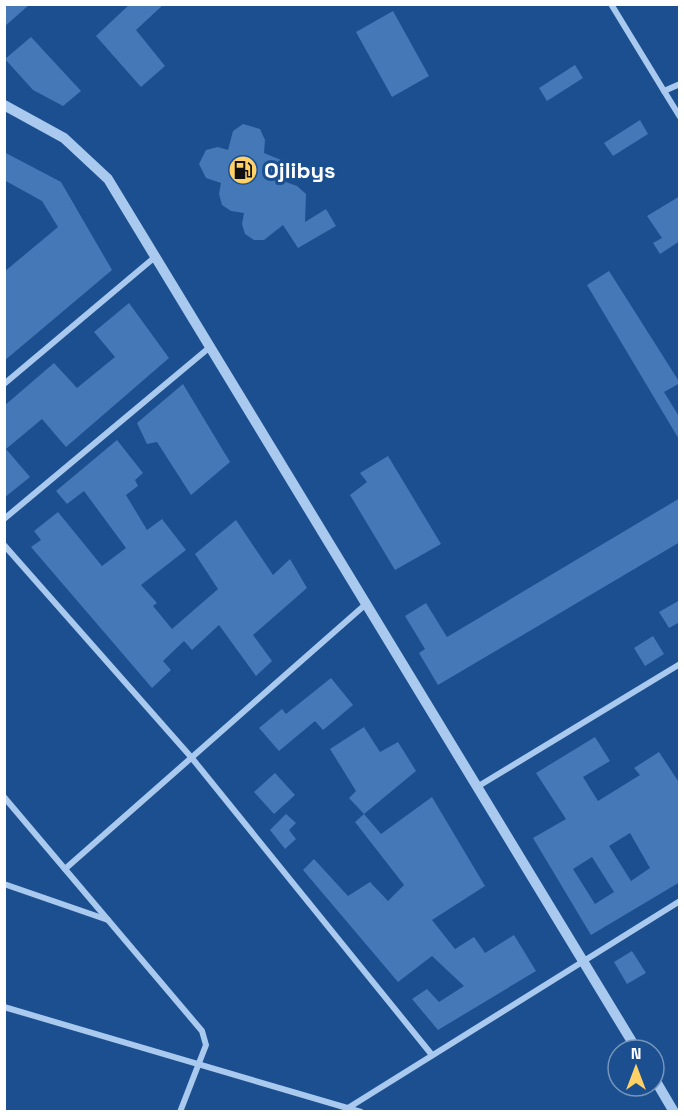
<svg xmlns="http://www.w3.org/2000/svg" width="684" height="1116" font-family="'Space Grotesk',sans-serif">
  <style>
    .building { fill: #4478b7; fill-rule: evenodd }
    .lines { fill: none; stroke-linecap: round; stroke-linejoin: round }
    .minor { stroke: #a9c9ee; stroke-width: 6 }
    .tertiary { stroke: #a9c9ee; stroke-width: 10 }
    .labels { text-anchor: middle; stroke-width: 6; stroke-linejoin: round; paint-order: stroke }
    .poi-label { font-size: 22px; font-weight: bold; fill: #fff; stroke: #1b4f8f; text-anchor: start }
  </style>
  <rect width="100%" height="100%" fill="#1b4f8f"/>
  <!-- building -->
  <g class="building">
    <path d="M4 4H30L4 27Z"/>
    <path d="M130 4H164L136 30 165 66 141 87 96 36Z"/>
    <path d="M393 11 429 76 392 97 356 32Z"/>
    <path d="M31 37 81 91 63 106 33 90 5 59Z"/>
    <path d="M575 65 583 78 547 101 539 88Z"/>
    <path d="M640 120 648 134 613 156 604 143Z"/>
    <path d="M243 124 260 129 265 140 264 153 281 160 286 171V182L297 186 306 194 305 222 326 209 336 226 298 248 283 225 264 240H254L245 234 242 224 244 213 231 211 222 205 219 194 221 183 206 178 199 164 206 150 218 147 228 150 233 131Z"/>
    <path d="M4 152 61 182 112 270 4 361V272L58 227 42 201 4 180Z"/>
    <path d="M680 196V241L660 254 653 243 662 238 647 216Z"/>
    <path d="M609 271 680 383 664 392 680 418V441L587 285Z"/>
    <path d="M129 303 169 358 66 447 42 419 6 449 30 477 4 498V406L54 363 77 388 115 357 94 332Z"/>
    <path d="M183 384 230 462 191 495 157 442 147 444 137 423Z"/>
    <path d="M117 440 143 473 135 480 138 486 126 495 147 530 162 519 186 550 141 585 157 603 153 606 172 629 218 589 195 554 236 520 273 575 290 559 307 588 253 635 272 661 256 676 219 625 192 650 184 641 163 661 171 670 152 688 31 547 41 540 34 531 58 512 102 566 126 548 84 491 67 504 56 491Z"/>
    <path d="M388 456 441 544 395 570 350 495 367 482 360 473Z"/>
    <path d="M680 498V542L438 685 419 653 425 649 405 616 426 603 447 637Z"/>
    <path d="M680 600V622L669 628 659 612Z"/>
    <path d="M653 636 664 654 645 666 634 648Z"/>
    <path d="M331 678 353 705 323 730 315 721 279 751 259 728 282 709 286 714Z"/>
    <path d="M364 727 380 752 398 742 416 771 364 814 349 798 356 791 330 749Z"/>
    <path d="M595 737 610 761 583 777 598 801 640 775 634 768 659 752 680 784V882L591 935 533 838 566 819 536 773ZM630 833 650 868 631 881 609 846ZM592 857 614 892 595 904 573 869Z"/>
    <path d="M275 773 295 795 274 814 254 792Z"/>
    <path d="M432 797 485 886 432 920 455 949 474 937 485 953 514 935 536 971 438 1030 412 999 427 989 439 1002 464 986 432 956 398 982 303 870 314 859 348 896 370 882 388 901 404 885 355 822 364 814 381 834Z"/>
    <path d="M286 814 296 823 289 830 296 839 285 849 270 830Z"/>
    <path d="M632 951 646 973 627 984 614 962Z"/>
  </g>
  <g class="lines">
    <!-- minor -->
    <g class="minor">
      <path d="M611 4 664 91 680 84"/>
      <path d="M664 91 680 117"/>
      <path d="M4 384 155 257"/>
      <path d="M4 519 210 347"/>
      <path d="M4 545 191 757 432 1055"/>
      <path d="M477 787 680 664"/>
      <path d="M4 797 202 1031 206 1045 180 1112"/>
      <path d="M65 869 366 604"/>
      <path d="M4 884 108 920"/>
      <path d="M4 1007 361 1112"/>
      <path d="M348 1108 680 901"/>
    </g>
    <!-- tertiary -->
    <g class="tertiary">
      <path d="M4 105 64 138 108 179 637 1050"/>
      <path d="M654 1078 674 1112"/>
    </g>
  </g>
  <!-- icons -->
  <defs>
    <g id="fuel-disc" transform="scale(1.5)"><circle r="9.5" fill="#ffd166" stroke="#1b4f8f"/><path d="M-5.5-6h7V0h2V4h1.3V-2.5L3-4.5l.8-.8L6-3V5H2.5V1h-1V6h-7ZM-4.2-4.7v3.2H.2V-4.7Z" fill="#111"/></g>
  </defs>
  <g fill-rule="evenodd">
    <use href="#fuel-disc" x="243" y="170"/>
  </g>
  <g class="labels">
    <!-- poi labels -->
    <g class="poi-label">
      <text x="264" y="178">Ojlibys</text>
    </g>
  </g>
  <!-- border -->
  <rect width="684" height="1116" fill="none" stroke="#ffffff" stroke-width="12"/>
  <!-- north arrow -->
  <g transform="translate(636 1068)"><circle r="28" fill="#1b4f8f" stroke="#7695bc" stroke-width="1.5"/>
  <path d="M0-4.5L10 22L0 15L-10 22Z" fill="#ffd166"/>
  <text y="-9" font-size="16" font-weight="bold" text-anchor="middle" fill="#ffffff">N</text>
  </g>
</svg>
